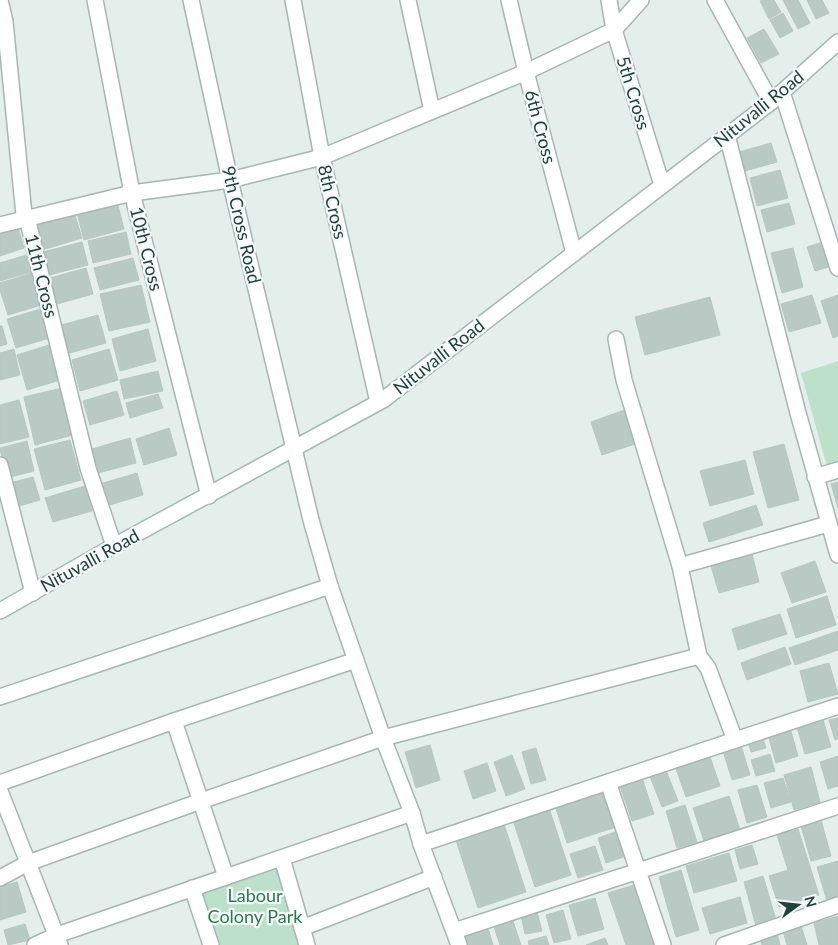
<svg xmlns="http://www.w3.org/2000/svg" width="838" height="945" font-family="Lato,sans-serif">
  <style>
    .green { fill: #bde0ca }
    .building { fill: #b9c9c4; stroke: #b6c8c3 }
    .lines { fill: none; stroke-linecap: round; stroke-linejoin: round }
    .street-casing { stroke: #a6b7b3; stroke-width: 18 }
    .secondary-casing { stroke: #a2bab4; stroke-width: 18 }
    .street { stroke: #fff; stroke-width: 15 }
    .secondary { stroke: #fff; stroke-width: 15 }
    .labels { text-anchor: middle; stroke-width: 4.5; stroke-linejoin: round; paint-order: stroke }
    .street-label { font-size: 18px; fill: #23413c; stroke: #f5faf8 }
    .park-label { font-size: 18px; fill: #2b7952; stroke: #f5faf8 }
  </style>
  <rect width="100%" height="100%" fill="#e4eeeb"/>
  <!-- green -->
  <g class="green">
    <path d="M838 361V467L828 470 801 373Z"/>
    <path d="M282 858 307 945H211L192 888Z"/>
  </g>
  <!-- building -->
  <g class="building">
    <path d="M763 0H774L781 12 769 19 760 1Z"/>
    <path d="M783 0H798L810 23 798 29Z"/>
    <path d="M807 0H822L829 13 816 19Z"/>
    <path d="M783 13 793 31 780 38 770 20Z"/>
    <path d="M764 29 779 54 761 63 747 38Z"/>
    <path d="M771 143 777 162 745 171 739 152Z"/>
    <path d="M780 170 788 198 757 206 750 178Z"/>
    <path d="M117 202 124 229 84 240 77 213Z"/>
    <path d="M789 203 795 224 767 232 761 210Z"/>
    <path d="M74 212 82 238 42 250 35 223Z"/>
    <path d="M17 224 24 248 0 256V230Z"/>
    <path d="M126 232 131 254 93 263 88 241Z"/>
    <path d="M838 237V264L815 271 807 247Z"/>
    <path d="M82 242 88 265 49 275 43 252Z"/>
    <path d="M793 248 803 287 782 293 771 253Z"/>
    <path d="M26 255 31 272 0 281V263Z"/>
    <path d="M133 258 139 280 100 290 94 268Z"/>
    <path d="M86 268 93 294 57 304 50 278Z"/>
    <path d="M35 272 45 304 8 315 0 290V283Z"/>
    <path d="M141 285 150 322 109 331 100 294Z"/>
    <path d="M812 295 821 323 789 332 781 304Z"/>
    <path d="M838 295V336L833 338 821 301Z"/>
    <path d="M710 297 720 335 645 355 635 317Z"/>
    <path d="M44 308 53 337 16 348 7 319Z"/>
    <path d="M98 315 106 343 66 354 58 326Z"/>
    <path d="M0 326H2L7 344 0 346Z"/>
    <path d="M148 329 156 361 120 371 112 339Z"/>
    <path d="M49 345 60 380 27 390 17 355Z"/>
    <path d="M14 349 20 375 0 380V353Z"/>
    <path d="M109 349 118 380 80 391 72 360Z"/>
    <path d="M158 371 163 391 124 399 120 380Z"/>
    <path d="M62 388 73 435 35 445 24 397Z"/>
    <path d="M117 391 124 415 90 425 83 401Z"/>
    <path d="M158 394 163 408 130 418 126 403Z"/>
    <path d="M19 400 29 437 0 444V405Z"/>
    <path d="M630 408 641 442 602 455 591 422Z"/>
    <path d="M169 428 177 455 144 465 136 439Z"/>
    <path d="M130 438 136 463 98 473 92 449Z"/>
    <path d="M70 440 81 480 45 490 34 449Z"/>
    <path d="M27 441 34 471 6 478 0 448Z"/>
    <path d="M784 444 799 500 768 508 753 452Z"/>
    <path d="M745 460 754 494 710 506 700 471Z"/>
    <path d="M137 473 143 495 106 506 100 484Z"/>
    <path d="M33 477 40 500 12 508 6 484Z"/>
    <path d="M838 482V508L831 484Z"/>
    <path d="M85 486 92 511 53 522 45 498Z"/>
    <path d="M756 505 763 525 709 542 703 523Z"/>
    <path d="M752 554 759 582 719 593 711 566Z"/>
    <path d="M815 561 826 592 792 603 781 573Z"/>
    <path d="M827 596 836 625 796 638 787 609Z"/>
    <path d="M780 614 787 634 738 650 732 629Z"/>
    <path d="M838 631V650L795 665 789 648Z"/>
    <path d="M785 647 791 664 747 680 741 663Z"/>
    <path d="M829 663 838 694 808 702 800 671Z"/>
    <path d="M822 716 831 747 805 754 796 724Z"/>
    <path d="M838 718V739L835 740 829 720Z"/>
    <path d="M790 728 798 756 776 763 768 735Z"/>
    <path d="M762 735 766 748 751 752 747 739Z"/>
    <path d="M740 742 750 775 732 780 722 748Z"/>
    <path d="M430 745 440 780 416 788 405 752Z"/>
    <path d="M536 748 546 780 531 784 522 752Z"/>
    <path d="M708 751 720 786 686 797 674 763Z"/>
    <path d="M770 754 775 771 756 776 751 760Z"/>
    <path d="M512 755 525 789 506 796 494 762Z"/>
    <path d="M838 756V786L828 789 820 762Z"/>
    <path d="M487 763 496 791 473 799 464 771Z"/>
    <path d="M811 767 820 802 794 810 784 775Z"/>
    <path d="M665 768 678 801 662 807 649 774Z"/>
    <path d="M641 775 654 814 632 821 619 783Z"/>
    <path d="M783 778 791 802 771 808 764 783Z"/>
    <path d="M757 785 767 817 747 823 738 790Z"/>
    <path d="M604 789 616 827 567 843 555 805Z"/>
    <path d="M729 796 740 830 704 841 693 808Z"/>
    <path d="M548 805 571 875 535 887 512 817Z"/>
    <path d="M685 805 697 842 677 848 666 811Z"/>
    <path d="M502 818 526 892 478 908 454 834Z"/>
    <path d="M821 820 831 856 811 861 801 826Z"/>
    <path d="M798 829 819 895 779 907 769 876 788 870 777 835Z"/>
    <path d="M618 831 626 856 606 863 598 838Z"/>
    <path d="M752 845 758 864 740 869 735 850Z"/>
    <path d="M595 846 603 870 578 878 570 854Z"/>
    <path d="M729 853 737 881 694 893 686 866Z"/>
    <path d="M838 861V898L827 901 817 867Z"/>
    <path d="M681 870 699 930 676 937 659 877Z"/>
    <path d="M763 876 776 920 756 926 744 882Z"/>
    <path d="M17 882 26 912 0 920V887Z"/>
    <path d="M637 884 658 945H626L608 893Z"/>
    <path d="M740 897 747 923 710 934 702 908Z"/>
    <path d="M595 898 604 929 578 936 569 905Z"/>
    <path d="M563 910 571 939 554 943 546 915Z"/>
    <path d="M537 912 542 931 525 934 521 916Z"/>
    <path d="M838 916V945H819L814 923Z"/>
    <path d="M513 921 521 945H500L494 927Z"/>
    <path d="M800 922 807 945H787L782 928Z"/>
    <path d="M25 924 30 940 8 945 4 930Z"/>
    <path d="M487 925 493 945H468L464 933Z"/>
    <path d="M777 933 780 945H762L760 938Z"/>
    <path d="M546 936 549 945H529L528 941Z"/>
    <path d="M605 938 608 945H586Z"/>
  </g>
  <g class="lines">
    <!-- street casing -->
    <g class="street-casing">
      <g id="street">
        <path d="M0 0 5 22 24 215 27 218 88 468 114 546"/>
        <path d="M95 0 132 193 209 496"/>
        <path d="M191 0 230 180 311 520 330 586 383 738 412 813 421 844 459 945"/>
        <path d="M293 0 322 157 378 402"/>
        <path d="M408 0 432 111"/>
        <path d="M509 0 526 72 574 253"/>
        <path d="M609 0 614 30 662 185"/>
        <path d="M715 0 771 102"/>
        <path d="M782 92 838 268"/>
        <path d="M727 135 798 413 838 555"/>
        <path d="M0 225 132 193 230 180 322 157 526 72 614 30 641 0"/>
        <path d="M616 339 624 380 680 566 699 656 708 668 735 740"/>
        <path d="M0 465 33 593"/>
        <path d="M815 477 838 470"/>
        <path d="M680 566 828 524"/>
        <path d="M0 697 330 586"/>
        <path d="M174 721 226 877"/>
        <path d="M608 782 663 945"/>
        <path d="M0 783 174 721 356 660"/>
        <path d="M0 791 60 945"/>
        <path d="M421 844 838 706"/>
        <path d="M282 858 307 945"/>
        <path d="M0 878 28 863 201 801 383 738 699 656"/>
        <path d="M192 888 211 945"/>
        <path d="M302 928 434 877"/>
        <path d="M454 931 838 806"/>
        <path d="M35 945 57 935 412 813"/>
        <path d="M724 945 838 905"/>
      </g>
    </g>
    <!-- secondary casing -->
    <g class="secondary-casing">
      <path id="secondary" d="M0 611 114 546 383 400 771 102 838 42"/>
    </g>
    <!-- street -->
    <use href="#street" class="street"/>
    <!-- secondary -->
    <use href="#secondary" class="secondary"/>
  </g>
  <g class="labels">
    <!-- street labels -->
    <g class="street-label">
      <text transform="translate(633 93) rotate(73)" y="6">5th Cross</text>
      <text transform="translate(759 109) rotate(-39)" y="6">Nituvalli Road</text>
      <text transform="translate(540 127) rotate(75)" y="6">6th Cross</text>
      <text transform="translate(332 202) rotate(77)" y="6">8th Cross</text>
      <text transform="translate(241 225) rotate(77)" y="6">9th Cross Road</text>
      <text transform="translate(146 249) rotate(76)" y="6">10th Cross</text>
      <text transform="translate(41 276) rotate(76)" y="6">11th Cross</text>
      <text transform="translate(439 357) rotate(-38)" y="6">Nituvalli Road</text>
      <text transform="translate(90 561) rotate(-29)" y="6">Nituvalli Road</text>
    </g>
    <!-- park labels -->
    <g class="park-label">
      <text x="255" y="902">Labour<tspan x="255" dy="21">Colony Park</tspan></text>
    </g>
  </g>
  <!-- north arrow -->
  <g transform="translate(798 905) rotate(75)" stroke="#f5faf8" stroke-width="4" paint-order="stroke">
  <path d="M0-4L9 19L0 12L-9 19Z" fill="#23413c"/>
  <text y="-8" font-size="14" font-weight="bold" text-anchor="middle" fill="#23413c">N</text>
  </g>
</svg>
